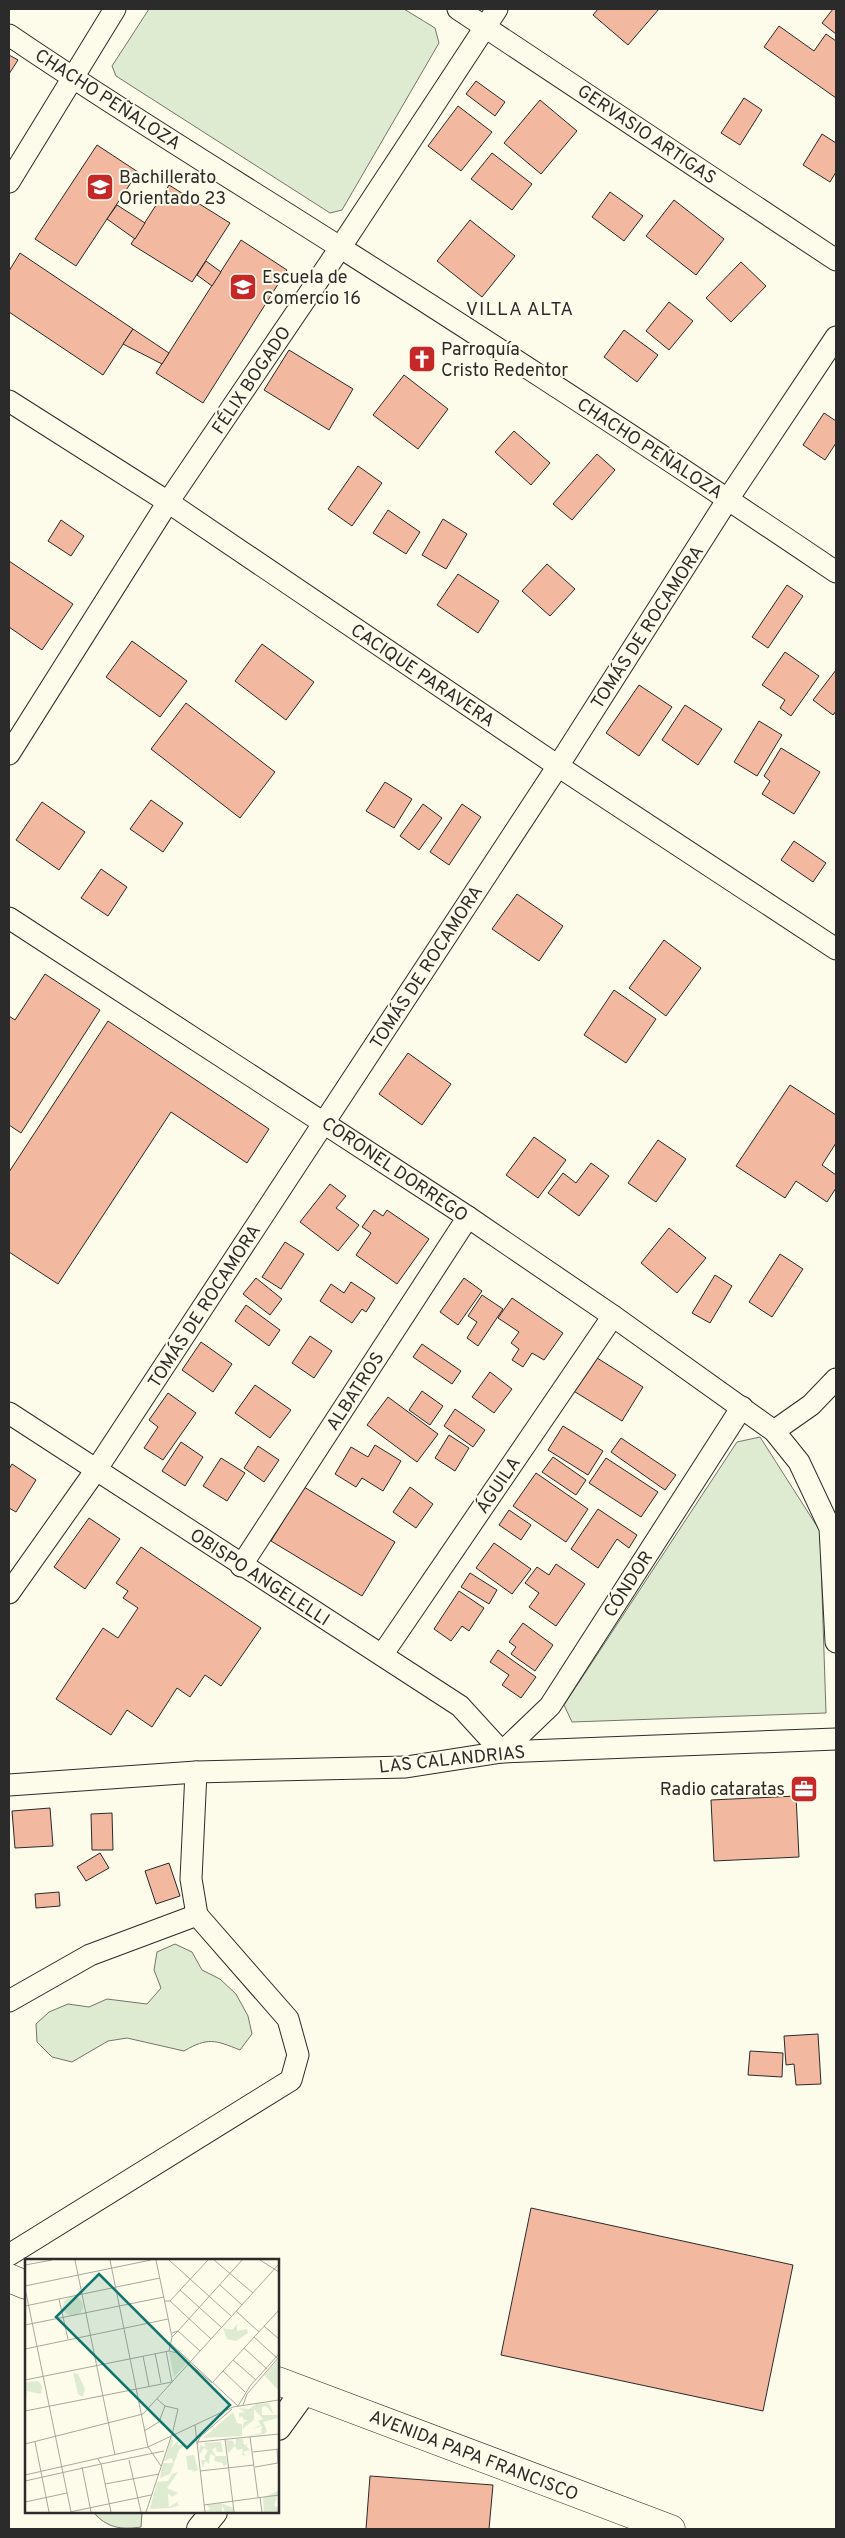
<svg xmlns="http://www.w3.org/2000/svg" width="845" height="2538" font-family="Overpass,sans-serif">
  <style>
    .green { fill: #deebd1; stroke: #74746e }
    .building { fill: #f2b8a0; stroke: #2b2b2b }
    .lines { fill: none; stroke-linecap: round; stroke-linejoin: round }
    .minor-casing { stroke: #2b2b2b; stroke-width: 23 }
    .tertiary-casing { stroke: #2b2b2b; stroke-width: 28 }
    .secondary-casing { stroke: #2b2b2b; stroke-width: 29 }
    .minor { stroke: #fdfbea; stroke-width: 21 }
    .tertiary { stroke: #fdfbea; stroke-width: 26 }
    .secondary { stroke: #fdfbea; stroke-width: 28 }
    .labels { text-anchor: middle; stroke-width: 4; stroke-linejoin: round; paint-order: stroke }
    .street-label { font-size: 18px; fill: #2b2b2b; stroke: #fdfbea }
    .poi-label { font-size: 18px; fill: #2b2b2b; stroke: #fdfbea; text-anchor: start }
    .neighbourhood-label { font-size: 19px; letter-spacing: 1px; fill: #2b2b2b; stroke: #fdfbea }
    .inset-road { fill: none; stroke: #a9a89e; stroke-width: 1 }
    .view { fill: #0f766e; fill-opacity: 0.15; stroke: #0f766e; stroke-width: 2.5 }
    .inset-edge { fill: none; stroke: #2b2b2b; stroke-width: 2.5 }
  </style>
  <rect width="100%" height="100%" fill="#fdfbea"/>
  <!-- green -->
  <g class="green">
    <path d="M149 9H404L435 28 439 43 342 210 330 213 116 76 112 66Z"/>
    <path d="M760 1437 820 1531 826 1713 572 1722 564 1705 737 1442Z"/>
    <path d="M175 1944 192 1952 202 1970 220 1979 236 1994 248 2016 252 2034 240 2050C215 2040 208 2037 184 2051L127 2038 108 2041 72 2062 52 2057 37 2042 36 2024 49 2012 68 2004 89 2007 107 1999 147 2004 161 1988 154 1970 157 1952Z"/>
    <path d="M93 2512H142L141 2527C121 2530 107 2528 93 2512Z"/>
  </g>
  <!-- building -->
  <g class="building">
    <path d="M598 9H659L628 45 593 15Z"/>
    <path d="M833 9H836V34L822 23Z"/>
    <path d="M779 26 814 51 826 34 836 41V98L764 47Z"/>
    <path d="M9 55 18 60 9 74Z"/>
    <path d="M476 81 505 102 495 116 466 94Z"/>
    <path d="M744 98 762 110 740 145 721 133Z"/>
    <path d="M540 100 577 131 541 174 504 143Z"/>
    <path d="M458 106 492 132 461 171 428 146Z"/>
    <path d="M822 134 836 143V172L830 182 803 165Z"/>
    <path d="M97 145 138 172 76 266 35 239Z"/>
    <path d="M492 153 532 184 512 210 471 179Z"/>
    <path d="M169 185 230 223 192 282 131 244Z"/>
    <path d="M610 192 643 216 624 241 592 217Z"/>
    <path d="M674 200 724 239 696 275 646 236Z"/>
    <path d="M117 205 145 223 135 239 107 219Z"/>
    <path d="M470 220 515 256 482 297 437 261Z"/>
    <path d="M241 240 287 270 203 403 156 373Z"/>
    <path d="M20 253 133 329 103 375 9 312V271Z"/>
    <path d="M206 261 221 272 212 286 197 275Z"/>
    <path d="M741 262 766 286 731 322 706 298Z"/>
    <path d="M669 302 693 321 669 350 646 331Z"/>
    <path d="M133 329 169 353 162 364 123 344Z"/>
    <path d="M624 330 658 355 637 382 604 357Z"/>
    <path d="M289 350 353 389 329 430 264 390Z"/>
    <path d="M404 375 448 409 418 449 373 415Z"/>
    <path d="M824 413 836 421V443L825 460 803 445Z"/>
    <path d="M514 431 550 463 531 485 495 452Z"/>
    <path d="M597 454 615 470 572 520 553 504Z"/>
    <path d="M358 466 382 483 352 526 328 509Z"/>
    <path d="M388 510 420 532 406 554 373 533Z"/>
    <path d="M443 519 467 534 446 569 422 555Z"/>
    <path d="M61 520 84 536 71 556 48 541Z"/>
    <path d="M9 561 73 604 42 650 9 627Z"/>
    <path d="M547 564 575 589 550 616 522 591Z"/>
    <path d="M458 574 499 601 478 633 437 605Z"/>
    <path d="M787 585 803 596 768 648 752 637Z"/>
    <path d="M132 641 187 681 160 717 106 677Z"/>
    <path d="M262 644 314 682 286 720 235 681Z"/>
    <path d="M785 652 819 676 791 716 780 708 785 700 762 685Z"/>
    <path d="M836 670V711L833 715 813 700Z"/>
    <path d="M639 685 672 707 639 756 606 733Z"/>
    <path d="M186 703 275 772 240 818 151 749Z"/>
    <path d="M685 705 722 729 698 765 662 740Z"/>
    <path d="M759 721 782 735 757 776 734 762Z"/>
    <path d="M781 748 820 772 794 814 762 794 770 781 764 776Z"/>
    <path d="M385 782 412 799 394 828 366 811Z"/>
    <path d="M151 800 183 823 163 852 130 829Z"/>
    <path d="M42 802 85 832 59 870 16 840Z"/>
    <path d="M423 804 442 818 419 850 400 836Z"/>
    <path d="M462 804 481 817 449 865 430 852Z"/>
    <path d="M794 841 826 863 813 882 781 860Z"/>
    <path d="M101 869 127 887 108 916 81 898Z"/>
    <path d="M517 894 563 926 539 961 492 929Z"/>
    <path d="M664 940 701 968 666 1016 629 988Z"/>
    <path d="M45 974 100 1010 21 1133 9 1125V1016L15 1020Z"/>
    <path d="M614 990 656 1019 626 1063 584 1035Z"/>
    <path d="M108 1021 269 1129 247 1163 171 1112 58 1284 9 1252V1172Z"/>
    <path d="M408 1053 451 1084 422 1125 379 1094Z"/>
    <path d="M790 1085 836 1115V1143L822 1165 836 1175V1188L827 1202 796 1181 785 1198 736 1166Z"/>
    <path d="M534 1137 566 1160 538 1198 506 1175Z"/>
    <path d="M658 1140 686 1159 656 1202 628 1183Z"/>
    <path d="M591 1163 609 1176 579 1216 548 1193 563 1173 576 1183Z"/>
    <path d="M330 1184 346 1196 336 1208 359 1225 338 1251 300 1222Z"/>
    <path d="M374 1210 383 1216 387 1210 429 1239 397 1284 356 1255 371 1233 362 1227Z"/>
    <path d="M669 1228 706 1258 677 1293 641 1263Z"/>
    <path d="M285 1242 304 1254 281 1289 262 1277Z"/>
    <path d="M780 1254 803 1269 772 1317 749 1302Z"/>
    <path d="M715 1275 732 1286 710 1323 692 1313Z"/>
    <path d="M256 1278 282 1299 270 1315 243 1294Z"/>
    <path d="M464 1278 482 1291 458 1325 440 1312Z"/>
    <path d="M351 1282 375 1298 366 1312 362 1309 352 1323 320 1301 331 1284 344 1293Z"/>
    <path d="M482 1295 503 1309 478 1346 467 1338 477 1322 468 1316Z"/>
    <path d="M512 1298 563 1333 544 1360 532 1353 523 1367 512 1360 519 1349 511 1343 519 1332 498 1318Z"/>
    <path d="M246 1305 280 1330 269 1346 235 1321Z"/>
    <path d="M310 1336 332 1351 314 1378 292 1363Z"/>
    <path d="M201 1342 232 1364 213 1392 182 1370Z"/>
    <path d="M422 1344 461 1371 452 1384 413 1357Z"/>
    <path d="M594 1356 643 1387 622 1421 572 1390Z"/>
    <path d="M490 1372 512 1389 494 1413 472 1397Z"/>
    <path d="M255 1385 291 1410 270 1438 235 1413Z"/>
    <path d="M422 1391 443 1406 430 1425 409 1410Z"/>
    <path d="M168 1393 196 1413 163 1460 144 1448 158 1427 149 1420Z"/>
    <path d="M388 1397 438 1434 417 1462 367 1425Z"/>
    <path d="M455 1409 485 1430 473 1447 444 1426Z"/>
    <path d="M563 1426 603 1451 588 1475 548 1450Z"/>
    <path d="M449 1435 469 1448 455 1471 435 1458Z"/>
    <path d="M621 1438 676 1475 665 1490 611 1452Z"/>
    <path d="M181 1442 203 1457 185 1486 162 1471Z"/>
    <path d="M375 1445 401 1461 383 1491 362 1478 356 1487 335 1474 351 1447 368 1457Z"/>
    <path d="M258 1446 279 1460 264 1482 244 1468Z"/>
    <path d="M553 1457 586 1480 576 1495 542 1472Z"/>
    <path d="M221 1458 245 1473 227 1501 203 1486Z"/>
    <path d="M606 1458 658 1492 641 1517 589 1483Z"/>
    <path d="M12 1464 36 1480 16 1512 9 1508V1469Z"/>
    <path d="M536 1473 588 1509 566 1542 513 1506Z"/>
    <path d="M304 1487 395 1542 362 1596 271 1541Z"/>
    <path d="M410 1487 433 1504 416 1528 393 1512Z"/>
    <path d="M598 1509 637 1535 629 1548 617 1539 598 1568 571 1549Z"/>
    <path d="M509 1510 531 1525 521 1540 499 1525Z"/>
    <path d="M89 1518 120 1539 85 1589 54 1567Z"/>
    <path d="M494 1543 531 1569 512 1594 476 1568Z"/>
    <path d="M141 1547 261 1628 221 1686 205 1675 190 1697 177 1688 152 1727 127 1710 111 1735 56 1699 103 1628 118 1638 138 1608 123 1598 128 1591 116 1583Z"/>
    <path d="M556 1564 585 1584 556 1626 529 1607 539 1593 525 1583 537 1567 549 1575Z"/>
    <path d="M470 1573 497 1590 489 1604 461 1587Z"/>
    <path d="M459 1591 484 1608 469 1631 462 1626 451 1641 434 1629Z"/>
    <path d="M523 1623 553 1645 535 1671 511 1654 516 1647 509 1642Z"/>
    <path d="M498 1650 536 1677 521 1698 502 1685 509 1675 490 1662Z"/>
    <path d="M796 1796 799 1857 714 1861 711 1800Z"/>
    <path d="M50 1808 53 1846 15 1848 12 1811Z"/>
    <path d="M112 1813 113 1850H92L91 1814Z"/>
    <path d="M100 1853 109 1868 86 1881 77 1867Z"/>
    <path d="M169 1863 180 1896 156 1904 145 1871Z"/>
    <path d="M59 1892 60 1906 36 1908 35 1894Z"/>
    <path d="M818 2034 821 2084 796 2085 794 2064 786 2065 784 2036Z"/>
    <path d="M750 2051 783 2053 782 2077 748 2075Z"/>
    <path d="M531 2208 793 2265 763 2411 501 2355Z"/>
    <path d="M370 2476 493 2485 489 2529H366Z"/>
  </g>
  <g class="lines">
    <!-- minor casing -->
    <g class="minor-casing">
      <g id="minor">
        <path d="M458 9 836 260"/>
        <path d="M9 35C116 108 228 176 338 246 506 353 672 461 836 572"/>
        <path d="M9 182 115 9"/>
        <path d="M9 401 168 502 558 766 836 949"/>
        <path d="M9 754 168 502 340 248 497 9"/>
        <path d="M9 918 468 1217 613 1316 774 1431 799 1462 830 1528 836 1642"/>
        <path d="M9 1413 460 1706 502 1752 550 1706 742 1407"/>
        <path d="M774 1431 811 1405 836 1379"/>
        <path d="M241 1566 468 1217"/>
        <path d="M9 1593 96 1470 558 766 728 499 836 337"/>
        <path d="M382 1655 613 1316"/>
        <path d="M9 1785 196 1772 406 1767 502 1752 836 1739"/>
        <path d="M9 2001 90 1955 197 1915"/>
        <path d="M9 2255 291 2080 298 2055 288 2019 197 1915 191 1879 196 1772"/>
      </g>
    </g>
    <!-- tertiary casing -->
    <g class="tertiary-casing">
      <g id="tertiary">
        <path d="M278 2427 304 2391"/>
        <path d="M200 2529 214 2512"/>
      </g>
    </g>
    <!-- secondary casing -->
    <g class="secondary-casing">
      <g id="secondary">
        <path d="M9 2278 26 2285"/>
        <path d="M278 2381 671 2529"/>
      </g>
    </g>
    <!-- minor -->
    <use href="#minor" class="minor"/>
    <!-- tertiary -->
    <use href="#tertiary" class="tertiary"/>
    <!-- secondary -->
    <use href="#secondary" class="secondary"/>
  </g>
  <!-- icons -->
  <defs>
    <g id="school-square" transform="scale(1.4375)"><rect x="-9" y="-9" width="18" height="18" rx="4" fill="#c62828" stroke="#fdfbea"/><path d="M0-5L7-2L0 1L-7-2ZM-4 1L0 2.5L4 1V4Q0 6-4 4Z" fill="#fff"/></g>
    <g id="church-square" transform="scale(1.4375)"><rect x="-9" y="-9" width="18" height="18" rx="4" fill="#c62828" stroke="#fdfbea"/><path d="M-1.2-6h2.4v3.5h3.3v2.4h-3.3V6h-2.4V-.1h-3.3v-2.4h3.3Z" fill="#fff"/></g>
    <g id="office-square" transform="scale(1.4375)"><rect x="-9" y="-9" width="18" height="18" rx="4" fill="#c62828" stroke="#fdfbea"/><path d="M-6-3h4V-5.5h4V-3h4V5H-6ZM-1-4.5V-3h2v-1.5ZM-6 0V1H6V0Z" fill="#fff"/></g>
  </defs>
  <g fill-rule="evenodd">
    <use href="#school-square" x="100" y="187"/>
    <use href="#school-square" x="243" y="287"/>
    <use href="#church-square" x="422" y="359"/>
    <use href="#office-square" x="804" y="1789"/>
  </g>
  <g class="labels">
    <!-- street labels -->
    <g class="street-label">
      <text transform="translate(108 99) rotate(33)" y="6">CHACHO PEÑALOZA</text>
      <text transform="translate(647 134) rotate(34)" y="6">GERVASIO ARTIGAS</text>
      <text transform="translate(251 380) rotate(-56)" y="6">FÉLIX BOGADO</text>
      <text transform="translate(650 448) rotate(33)" y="6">CHACHO PEÑALOZA</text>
      <text transform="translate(647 627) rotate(-57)" y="6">TOMÁS DE ROCAMORA</text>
      <text transform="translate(423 675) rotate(34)" y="6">CACIQUE PARAVERA</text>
      <text transform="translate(426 967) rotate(-57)" y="6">TOMÁS DE ROCAMORA</text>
      <text transform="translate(395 1169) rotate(34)" y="6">CORONEL DORREGO</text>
      <text transform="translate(204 1306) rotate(-57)" y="6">TOMÁS DE ROCAMORA</text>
      <text transform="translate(355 1391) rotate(-57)" y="6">ALBATROS</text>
      <text transform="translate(498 1485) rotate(-56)" y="6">ÁGUILA</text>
      <text transform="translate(260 1577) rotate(33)" y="6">OBISPO ANGELELLI</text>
      <text transform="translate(628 1584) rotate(-57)" y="6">CÓNDOR</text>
      <text transform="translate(452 1759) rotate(-6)" y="6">LAS CALANDRIAS</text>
      <text transform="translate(474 2455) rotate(21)" y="6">AVENIDA PAPA FRANCISCO</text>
    </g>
    <!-- poi labels -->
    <g class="poi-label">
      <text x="119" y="183">Bachillerato<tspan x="119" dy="21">Orientado 23</tspan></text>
      <text x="262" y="283">Escuela de<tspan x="262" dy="21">Comercio 16</tspan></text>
      <text x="441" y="355">Parroquía<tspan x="441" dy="21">Cristo Redentor</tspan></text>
      <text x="785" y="1795" text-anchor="end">Radio cataratas</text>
    </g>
    <!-- neighbourhood labels -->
    <g class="neighbourhood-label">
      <text x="520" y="315">VILLA ALTA</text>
    </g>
  </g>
  <!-- overview -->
  <g transform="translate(25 2259)">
    <rect width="254" height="254" fill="#fdfbea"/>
    <path d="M38 47a10 10 0 1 1 20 0a10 10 0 1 1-20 0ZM212 65V72L222 70 223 74 211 82 202 80 198 69 207 71ZM144 93 152 95 162 104 149 118ZM254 100V132L239 116ZM48 114 53 115 60 130 58 138 53 135ZM13 122 17 127 16 135 2 132 0 144V123ZM244 144 249 156 241 147 237 148V156H254L253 159 238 163 242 172 239 175 220 177 236 174 237 167 227 170 236 166 233 162 238 160 229 150V161L217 170 219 163 224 161H219L217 157 214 159V154L220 153 213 149 224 150 231 145ZM208 153 212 164 217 165V177L178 179ZM146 180 148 182 146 189 153 182V186H160L154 191 145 215 135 219 138 204H148L147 199 139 202ZM211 180H218L219 186 223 185 221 187 225 191 218 193 221 197 217 196 218 190 212 191 210 187 203 194 201 181 208 182 210 187ZM196 183 198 193H192L191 188 187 191 191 197H201L202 206 198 207V204L189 202 190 197 185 195 184 205 180 202 178 209 176 201H181L179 198 183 192 179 189 174 196 175 186 181 188 179 184ZM169 196 173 211 167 213 168 211H163L161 197ZM153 213 142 229 153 234 147 238 143 234 144 248 154 242 152 245 155 246 146 249 125 250 132 223 143 222 147 215ZM254 231 249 247 254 248V253H239L238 239ZM195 244 209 249V253H200L197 246V253L180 252 185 250 182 246Z" fill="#deebd1"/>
    <path class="inset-road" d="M50 1 90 196M85 1 123 188M131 1 147 78 144 92M144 1 206 57M189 1 228 34M235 1 254 13M0 6 27 1M195 26 217 46M0 27 126 1M0 29 46 253M155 31 196 68M34 40 43 80M140 42H145L183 1M145 42 186 80M0 47 135 19M211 52 234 73M0 66 139 38M239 67 254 80M147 74 153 72 217 1M147 78 153 72 175 92M229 78 252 99M144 83 213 147 225 127 254 95M219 89 242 110M0 90 143 60M130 94 136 124M118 97 124 127M208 101 231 121M198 112 220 133M0 121 144 92 152 94 187 124M187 124 254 51M132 140 140 147 153 150 147 176M218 146 222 135 254 98M0 152 147 123 141 92M170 166 180 253M119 172 134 163 140 147M225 178 233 238M200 180 209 253M10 183 24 253M173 183 254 175M0 185 118 155 254 5M172 185 175 178 207 150M123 188 136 207M228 193 254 190M73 200 76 205 139 192M104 201 116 253M57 208 66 253M230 208 253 204 252 190M175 212 229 206M0 216 123 188 208 148 254 141M0 222 76 205 86 253M80 225 134 215M235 238 237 253M0 243 42 234M179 246 254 236M45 253 126 236M121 253 146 178"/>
    <path class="view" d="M74 15 205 146 162 189 31 58Z"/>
    <rect width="254" height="254" class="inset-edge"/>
  </g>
  <!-- border -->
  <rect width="845" height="2538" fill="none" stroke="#2b2b2b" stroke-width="20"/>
</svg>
